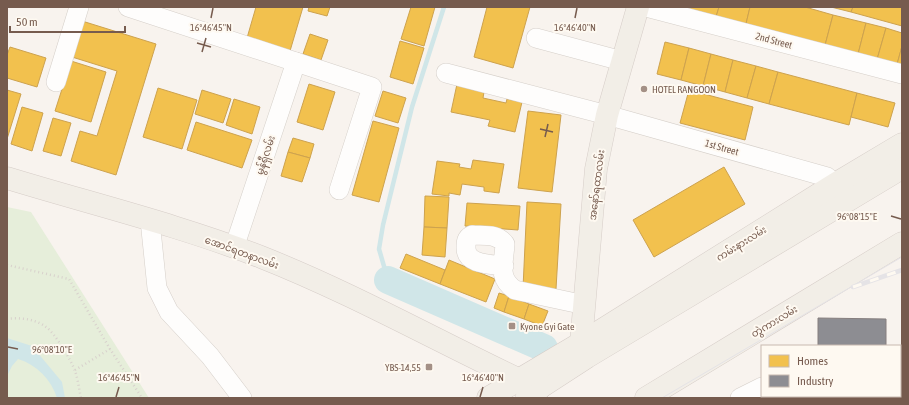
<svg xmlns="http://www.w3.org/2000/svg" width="909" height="405" font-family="'Asap Condensed','Noto Sans Myanmar',sans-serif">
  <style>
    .green { fill: #e6eeda }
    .water { fill: #d0e6e8 }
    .homes { fill: #f2c14e; stroke: #cda24e }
    .industry { fill: #8d8d92; stroke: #867e7e }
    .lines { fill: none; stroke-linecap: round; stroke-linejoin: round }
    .stream { stroke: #d0e6e8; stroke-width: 4.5 }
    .river { stroke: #d0e6e8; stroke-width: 28 }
    .minor-casing { stroke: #d5cfc9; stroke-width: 20 }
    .major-casing { stroke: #d6cdc8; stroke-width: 23 }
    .path { stroke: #d8d1cc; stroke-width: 2.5; stroke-dasharray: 1 3; stroke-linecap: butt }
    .minor { stroke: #fefdfc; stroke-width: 19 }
    .major { stroke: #f2eee7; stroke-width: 22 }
    .tram { stroke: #e5e3e6; stroke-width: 1 }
    .rail-casing { stroke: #e5e3e6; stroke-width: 4.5 }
    .rail { stroke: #fef9f1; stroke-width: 3; stroke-dasharray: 9; stroke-linecap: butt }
    .ticks { fill: none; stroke: #765b4e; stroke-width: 1.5 }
    .poi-dot { fill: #a49086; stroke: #fef9f1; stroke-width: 1.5 }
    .labels { text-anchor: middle; stroke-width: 4; stroke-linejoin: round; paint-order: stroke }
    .street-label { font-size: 10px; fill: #765b4e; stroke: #fef9f1 }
    .poi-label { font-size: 10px; fill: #765b4e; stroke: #fef9f1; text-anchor: start }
    .ticks-label { font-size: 10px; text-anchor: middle; fill: #765b4e; stroke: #fef9f1; stroke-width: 4; stroke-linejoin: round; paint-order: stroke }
  </style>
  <rect width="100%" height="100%" fill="#f8f3ee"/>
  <!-- green -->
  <path class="green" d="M7 207 31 212 149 398H7Z"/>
  <!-- water -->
  <path class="water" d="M7 338 32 346 62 382 65 398H57C51 379 37 365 18 359L12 366 7 376Z"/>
  <!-- homes -->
  <g class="homes">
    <path d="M256 7H303L290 51 247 38Z"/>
    <path d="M309 7H330L327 16 308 11Z"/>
    <path d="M411 7H435L424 46 401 39Z"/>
    <path d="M487 7H530L513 68 474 57Z"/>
    <path d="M674 7H719L715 20Z"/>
    <path d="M719 7H750L745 28 715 20Z"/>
    <path d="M750 7H805L833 15 824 49 745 28Z"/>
    <path d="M831 7H853L851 12Z"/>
    <path d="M853 7H902V26L851 12Z"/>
    <path d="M833 15 866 23 857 58 824 49Z"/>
    <path d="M82 21 156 44 116 175 71 161 80 131 97 136 117 71 72 57Z"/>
    <path d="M866 23 886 28 876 63 857 58Z"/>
    <path d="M886 28 902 33V46L896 68 876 63Z"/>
    <path d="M310 34 328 40 321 60 303 54Z"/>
    <path d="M400 41 424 48 413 84 390 77Z"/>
    <path d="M665 42 689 48 681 80 657 74Z"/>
    <path d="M902 46V70L896 68Z"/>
    <path d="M10 47 46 58 37 87 7 78V55Z"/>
    <path d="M689 48 711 54 703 86 681 80Z"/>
    <path d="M711 54 733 60 725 92 703 86Z"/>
    <path d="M733 60 756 66 747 98 725 92Z"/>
    <path d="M71 61 106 72 91 122 55 111Z"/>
    <path d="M756 66 778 72 769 104 747 98Z"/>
    <path d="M778 72 857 93 849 125 769 104Z"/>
    <path d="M309 84 335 92 323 130 297 122Z"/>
    <path d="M457 84 470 87V89L484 92 483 98 506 103 507 99 522 102 515 132 488 126 490 120 451 112Z"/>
    <path d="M158 88 197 100 182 149 143 137Z"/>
    <path d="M7 90 21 94 7 139Z"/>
    <path d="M202 90 231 99 223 123 195 114Z"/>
    <path d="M689 90 753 107 745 140 680 123Z"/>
    <path d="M383 91 406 98 398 123 375 116Z"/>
    <path d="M857 93 895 103 888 127 851 117Z"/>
    <path d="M234 99 260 107 252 134 226 125Z"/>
    <path d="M22 107 43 113 32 151 11 144Z"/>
    <path d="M528 111 561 115 552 192 518 188Z"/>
    <path d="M53 118 71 123 61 156 43 151Z"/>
    <path d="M373 121 399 128 379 202 352 195Z"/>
    <path d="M196 122 252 140 242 168 187 150Z"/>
    <path d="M293 138 314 144 310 158 288 152Z"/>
    <path d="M288 152 310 158 302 182 281 176Z"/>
    <path d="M473 160 504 164 499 193 484 191V187L462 184 460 195 449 193V196L432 194 437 161 460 164 459 167 471 169Z"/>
    <path d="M724 167 745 204 654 257 633 220Z"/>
    <path d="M425 196 449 197 447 228 424 227Z"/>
    <path d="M527 202 561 204 556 289 523 288Z"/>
    <path d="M467 203 520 206 518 230 465 226Z"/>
    <path d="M424 227 447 228 445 257 422 255Z"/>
    <path d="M406 254 445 270 440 284 400 268Z"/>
    <path d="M449 260 495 279 486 302 440 284Z"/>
    <path d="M499 293 509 296 504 312 494 308Z"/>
    <path d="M509 296 529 304 524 319 504 312Z"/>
    <path d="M529 304 548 311 542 326 524 319Z"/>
  </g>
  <!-- industry -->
  <g class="industry">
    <path d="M818 318 886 319V346H818Z"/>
    <path d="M842 396H867L872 398H841Z"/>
  </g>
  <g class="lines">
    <!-- stream -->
    <path class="stream" d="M388 280 379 249 383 225 412 107 444 7"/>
    <!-- river -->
    <path class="river" d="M388 280 544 348"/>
    <!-- minor casing -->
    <g class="minor-casing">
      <g id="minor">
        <path d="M128 7 372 87 339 190"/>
        <path d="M646 7 902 74"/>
        <path d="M536 38 622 61"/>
        <path d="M446 73 607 115 827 177 835 184 842 197"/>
        <path d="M56 82 79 7"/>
        <path d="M150 220 157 288 169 312 210 356 242 398"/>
        <path d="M234 248 296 62"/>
        <path d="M504 266C491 264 466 265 466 248 466 242 466 238 472 235 484 236 497 233 505 244 504 263 497 278 515 290L585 305"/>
        <path d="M900 372 902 373"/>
        <path d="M740 398 762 387"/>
      </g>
    </g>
    <!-- major casing -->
    <g class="major-casing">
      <g id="major">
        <path d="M7 178C92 204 179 225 261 257 357 295 446 346 539 389"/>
        <path d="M581 343 596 169 607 115 638 7"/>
        <path d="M527 396 587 357 902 168"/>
        <path d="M488 398 581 343 835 184 902 144"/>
        <path d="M646 398 902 243"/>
      </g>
    </g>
    <!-- path -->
    <g class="path">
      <path d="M7 265 69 279 110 349 142 398"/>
      <path d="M7 319C19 317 36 319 46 327 55 333 71 360 75 371 78 379 79 389 81 398"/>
      <path d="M75 370 110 349"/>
    </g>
    <!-- minor -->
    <use href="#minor" class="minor"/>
    <!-- major -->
    <use href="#major" class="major"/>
    <!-- tram -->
    <path class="tram" d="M662 398 902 257"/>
    <!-- rail casing -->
    <g class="rail-casing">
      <path id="rail" d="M853 287 902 270"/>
    </g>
    <!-- rail -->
    <use href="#rail" class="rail"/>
  </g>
  <!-- ticks -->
  <path class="ticks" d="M211 18 213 8M575 18 577 8M197 43 211 47M202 52 206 38M540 129 553 132M545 137 548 124M891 216 901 219M8 347 18 349M116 397 119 387M480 397 483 387"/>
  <!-- markers -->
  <g class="poi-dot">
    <circle cx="644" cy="89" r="4"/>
    <rect x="508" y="322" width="8" height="8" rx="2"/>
    <rect x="425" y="363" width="8" height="8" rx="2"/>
  </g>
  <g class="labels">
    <!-- street labels -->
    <g class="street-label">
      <text transform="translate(774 40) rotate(15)" y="4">2nd Street</text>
      <text transform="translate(722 147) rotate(16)" y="4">1st Street</text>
      <text transform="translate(265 155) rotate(-72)" y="4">မွန်ရှီလမ်း</text>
      <text transform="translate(596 185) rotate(-83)" y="4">အနော်ရထာလမ်း</text>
      <text transform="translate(741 243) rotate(-32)" y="4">ကမ်းနားလမ်း</text>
      <text transform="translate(242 252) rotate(20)" y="4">အောင်ရတနာလမ်း</text>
      <text transform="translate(774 321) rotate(-31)" y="4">တွဲကားလမ်း</text>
    </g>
    <!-- poi labels -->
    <g class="poi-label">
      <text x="652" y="93">HOTEL RANGOON</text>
      <text x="520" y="330">Kyone Gyi Gate</text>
      <text x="421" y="371" text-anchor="end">YBS-14,55</text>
    </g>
  </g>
  <g class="ticks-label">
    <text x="211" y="31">16°46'45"N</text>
    <text x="575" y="31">16°46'40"N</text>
    <text x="857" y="220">96°08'15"E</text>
    <text x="52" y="353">96°08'10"E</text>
    <text x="119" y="381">16°46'45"N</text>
    <text x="483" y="381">16°46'40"N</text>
  </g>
  <!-- border -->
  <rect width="909" height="405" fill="none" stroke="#765b4e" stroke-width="16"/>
  <!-- legend -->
  <rect x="761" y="345" width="140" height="52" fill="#fef9f1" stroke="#c8bab0"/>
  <rect x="769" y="355" width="20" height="12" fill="#f2c14e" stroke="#c8bab0"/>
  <text x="797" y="365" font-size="12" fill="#765b4e">Homes</text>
  <rect x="769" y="375" width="20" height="12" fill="#8d8d92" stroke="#c8bab0"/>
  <text x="797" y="385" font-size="12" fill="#765b4e">Industry</text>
  <!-- scale -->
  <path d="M10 26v6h115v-6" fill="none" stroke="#765b4e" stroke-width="2"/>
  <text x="16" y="26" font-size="12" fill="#765b4e" stroke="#fef9f1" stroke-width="3" paint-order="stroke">50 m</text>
</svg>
